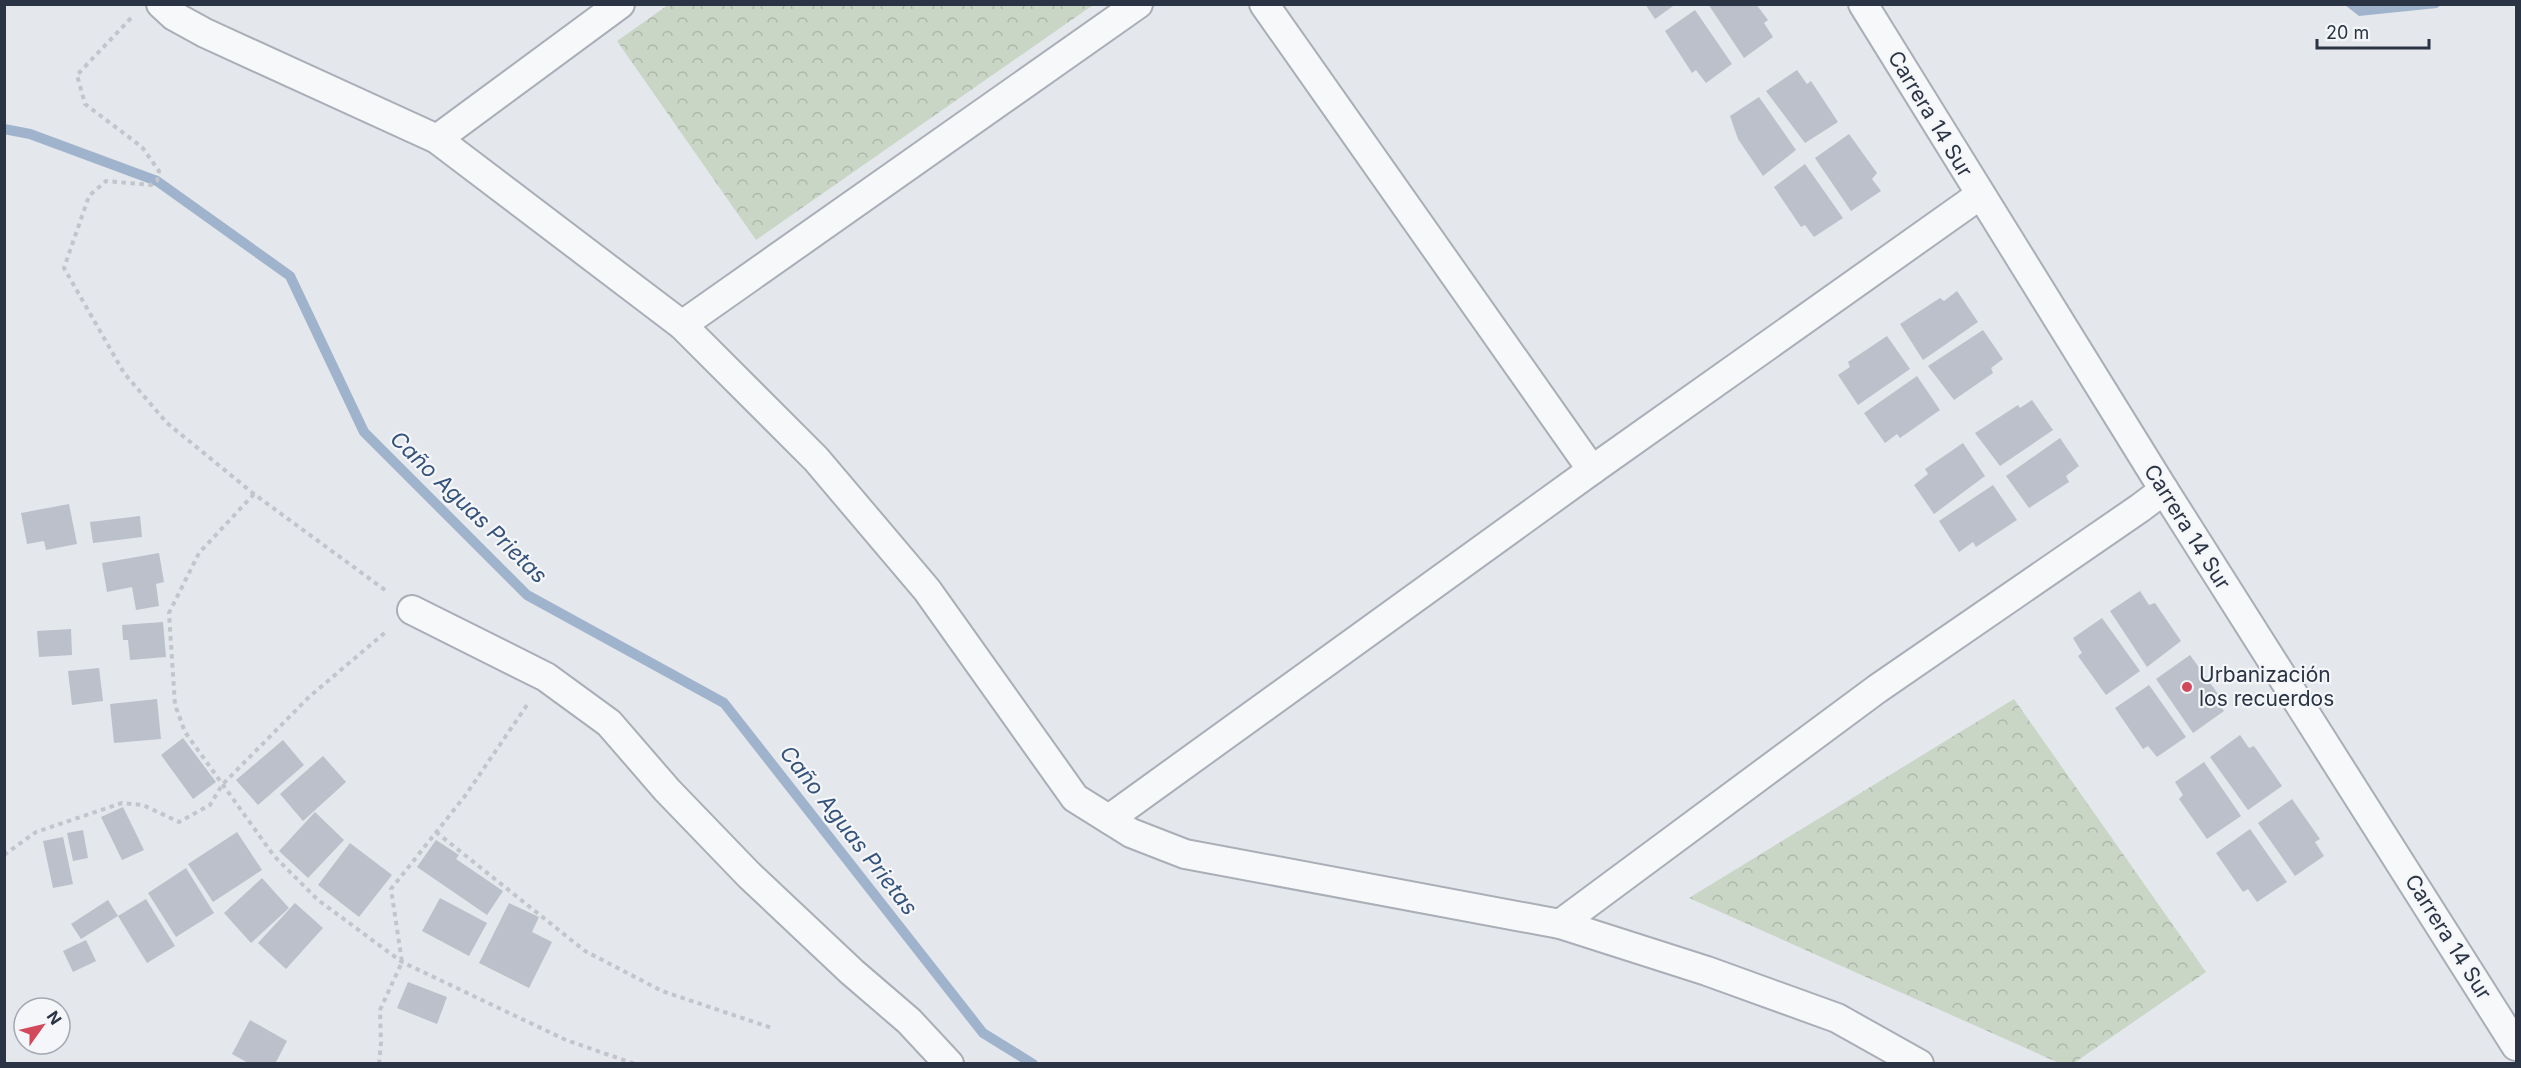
<svg xmlns="http://www.w3.org/2000/svg" width="2521" height="1068" font-family="Inter,sans-serif">
  <style>
    .forest { fill: url(#forest-crowns) }
    .water { fill: #9fb4cc }
    .lines { fill: none; stroke-linecap: round; stroke-linejoin: round }
    .stream { stroke: #9fb4cc; stroke-width: 10 }
    .building { fill: #bbc0ca }
    .street-casing { stroke: #a9aeb7; stroke-width: 32 }
    .path { stroke: #c2c5cb; stroke-width: 4; stroke-dasharray: 4.5 4.5; stroke-linecap: butt }
    .street { stroke: #f7f8fa; stroke-width: 28 }
    .poi-dot { fill: #d1495b; stroke: #f4f6f9; stroke-width: 2 }
    .labels { text-anchor: middle; stroke-width: 4.5; stroke-linejoin: round; paint-order: stroke }
    .street-label { font-size: 21px; fill: #2b3445; stroke: #f4f6f9 }
    .poi-label { font-size: 21px; fill: #2b3445; stroke: #f4f6f9; text-anchor: start }
    .water-label { font-size: 22px; font-style: italic; fill: #34527a; stroke: #f4f6f9 }
  </style>
  <defs>
    <pattern id="forest-crowns" width="20" height="18" patternUnits="userSpaceOnUse" patternTransform="scale(1.5)"><rect width="20" height="18" fill="#c9d6c5"/><path d="M2 6a3 3 0 1 1 6 0M12 15a3 3 0 1 1 6 0" fill="none" stroke="#adb8ab"/></pattern>
  </defs>
  <rect width="100%" height="100%" fill="#e4e7ec"/>
  <!-- forest -->
  <g class="forest">
    <path d="M668 5V4L1093 5 756 240 617 41Z"/>
    <path d="M2014 699 2206 972 2074 1063H2059L1689 898Z"/>
  </g>
  <!-- water -->
  <path class="water" d="M2345 5H2441L2437 8 2359 16Z"/>
  <g class="lines">
    <!-- stream -->
    <path class="stream" d="M4 129 30 134 157 181 290 276 364 432 527 595 724 703 983 1033 1033 1064"/>
  </g>
  <!-- building -->
  <g class="building">
    <path d="M1645 4H1676L1655 19Z"/>
    <path d="M1708 4H1756L1768 20 1764 23 1773 37 1744 58Z"/>
    <path d="M1695 10 1732 64 1706 83 1696 70 1692 73 1665 31Z"/>
    <path d="M1797 70 1807 84 1811 81 1838 122 1805 143 1766 91Z"/>
    <path d="M1759 97 1796 150 1763 176 1738 139 1730 116Z"/>
    <path d="M1849 134 1877 173 1872 179 1881 191 1851 211 1815 158Z"/>
    <path d="M1805 164 1843 218 1814 237 1805 225 1801 227 1774 187Z"/>
    <path d="M1957 291 1978 322 1923 360 1900 324 1940 298 1944 301Z"/>
    <path d="M1983 330 2003 359 1991 368 1993 373 1954 400 1928 366Z"/>
    <path d="M1887 336 1910 369 1858 405 1838 375 1850 367 1848 362Z"/>
    <path d="M1917 376 1940 410 1900 438 1897 434 1885 443 1864 413Z"/>
    <path d="M2032 400 2053 430 2000 466 1975 433 2018 405 2020 408Z"/>
    <path d="M2060 438 2079 466 2066 476 2069 482 2029 508 2006 476Z"/>
    <path d="M1963 443 1985 476 1934 514 1914 485 1928 474 1925 469Z"/>
    <path d="M1993 485 2017 520 1976 547 1973 542 1959 552 1939 521Z"/>
    <path d="M69 504 77 544 46 550 44 541 27 544 21 513Z"/>
    <path d="M140 516 142 537 93 543 90 522Z"/>
    <path d="M159 553 164 582 156 584 159 606 136 610 132 587 107 592 102 563Z"/>
    <path d="M2140 591 2149 605 2155 603 2181 641 2147 667 2110 611Z"/>
    <path d="M2102 618 2140 671 2106 695 2078 656 2082 653 2073 638Z"/>
    <path d="M163 622 166 657 130 660 128 640H123L122 625Z"/>
    <path d="M71 629 72 655 39 657 37 631Z"/>
    <path d="M2190 655 2218 694 2214 699 2224 711 2193 733 2156 679Z"/>
    <path d="M99 668 103 701 72 705 68 671Z"/>
    <path d="M2149 685 2186 737 2157 757 2148 746 2143 749 2115 708Z"/>
    <path d="M157 699 161 739 114 743 110 704Z"/>
    <path d="M2240 735 2249 748 2254 746 2282 786 2248 810 2210 757Z"/>
    <path d="M183 738 216 782 193 799 161 755Z"/>
    <path d="M283 740 304 765 258 805 236 780Z"/>
    <path d="M323 756 346 782 303 821 280 794Z"/>
    <path d="M2204 762 2241 816 2207 839 2179 799 2183 795 2175 782Z"/>
    <path d="M2292 799 2320 839 2315 842 2324 856 2295 876 2258 823Z"/>
    <path d="M123 807 144 850 122 860 101 817Z"/>
    <path d="M315 812 344 840 308 878 279 851Z"/>
    <path d="M2250 829 2287 882 2257 902 2248 889 2243 892 2216 853Z"/>
    <path d="M83 830 88 858 73 861 67 833Z"/>
    <path d="M237 832 262 870 213 902 188 864Z"/>
    <path d="M63 837 73 884 53 888 43 841Z"/>
    <path d="M436 840 459 855 456 859 503 891 487 915 417 867Z"/>
    <path d="M350 843 392 875 359 917 318 885Z"/>
    <path d="M186 868 214 913 176 937 148 893Z"/>
    <path d="M262 878 289 908 251 943 224 913Z"/>
    <path d="M440 898 487 923 469 956 422 931Z"/>
    <path d="M146 899 175 946 147 963 118 916Z"/>
    <path d="M108 900 118 916 81 939 71 924Z"/>
    <path d="M295 903 323 928 286 969 258 943Z"/>
    <path d="M509 903 539 917 532 932 552 942 529 988 479 963Z"/>
    <path d="M86 940 96 961 73 972 63 951Z"/>
    <path d="M408 982 447 997 437 1024 397 1008Z"/>
    <path d="M250 1020 287 1041 275 1064H250L232 1054Z"/>
  </g>
  <g class="lines">
    <!-- street casing -->
    <g class="street-casing">
      <g id="street">
        <path d="M161 4 174 16 205 33 437 139 682 325 816 459 927 590 1075 798 1131 833 1185 854 1560 924 1707 971 1837 1018 1919 1064"/>
        <path d="M1264 4 1592 470"/>
        <path d="M1863 4 2164 490 2516 1046"/>
        <path d="M437 139 620 4"/>
        <path d="M682 325 1138 4"/>
        <path d="M412 610 546 677 609 723 667 790 749 875 852 972 909 1021 949 1064"/>
        <path d="M1109 819 1592 470 1980 195"/>
        <path d="M1560 924 1877 689 2140 508 2164 490"/>
      </g>
    </g>
    <!-- path -->
    <g class="path">
      <path d="M131 18 77 75 85 104 142 147 159 171 157 181 151 185 106 181 89 196 64 268 124 373 167 423 254 494 385 590"/>
      <path d="M254 494 199 553 169 613 175 705 185 732 274 856 318 900 402 962 566 1040 635 1064"/>
      <path d="M436 832 585 951 662 991 772 1028"/>
      <path d="M4 855 36 832 122 803 143 805 179 822 210 805 222 785 309 697 388 630"/>
      <path d="M379 1064 381 1043 380 1010 402 962 391 889 465 796 527 705"/>
    </g>
    <!-- street -->
    <use href="#street" class="street"/>
  </g>
  <!-- markers -->
  <circle class="poi-dot" cx="2187" cy="687" r="6"/>
  <g class="labels">
    <!-- street labels -->
    <g class="street-label">
      <text transform="translate(1930 114) rotate(59)" y="7">Carrera 14 Sur</text>
      <text transform="translate(2187 527) rotate(58)" y="7">Carrera 14 Sur</text>
      <text transform="translate(2448 937) rotate(58)" y="7">Carrera 14 Sur</text>
    </g>
    <!-- poi labels -->
    <g class="poi-label">
      <text x="2199" y="682">Urbanización<tspan x="2199" dy="24">los recuerdos</tspan></text>
    </g>
    <!-- water labels -->
    <g class="water-label">
      <text transform="translate(469 507) rotate(44)" y="8">Caño Aguas Prietas</text>
      <text transform="translate(849 830) rotate(52)" y="8">Caño Aguas Prietas</text>
    </g>
  </g>
  <!-- border -->
  <rect width="2521" height="1068" fill="none" stroke="#2b3445" stroke-width="12"/>
  <!-- north arrow -->
  <g transform="translate(42 1026) rotate(56)"><circle r="28" fill="#f4f6f9" stroke="#a4a8b1" stroke-width="1.5"/>
  <path d="M0-4.5L10 22L0 15L-10 22Z" fill="#d1495b"/>
  <text y="-9" font-size="16" font-weight="bold" text-anchor="middle" fill="#2b3445">N</text>
  </g>
  <!-- scale -->
  <path d="M2317 39v9h112v-9" fill="none" stroke="#2b3445" stroke-width="3"/>
  <text x="2326" y="39" font-size="18" fill="#2b3445" stroke="#f4f6f9" stroke-width="4.5" paint-order="stroke">20 m</text>
</svg>
